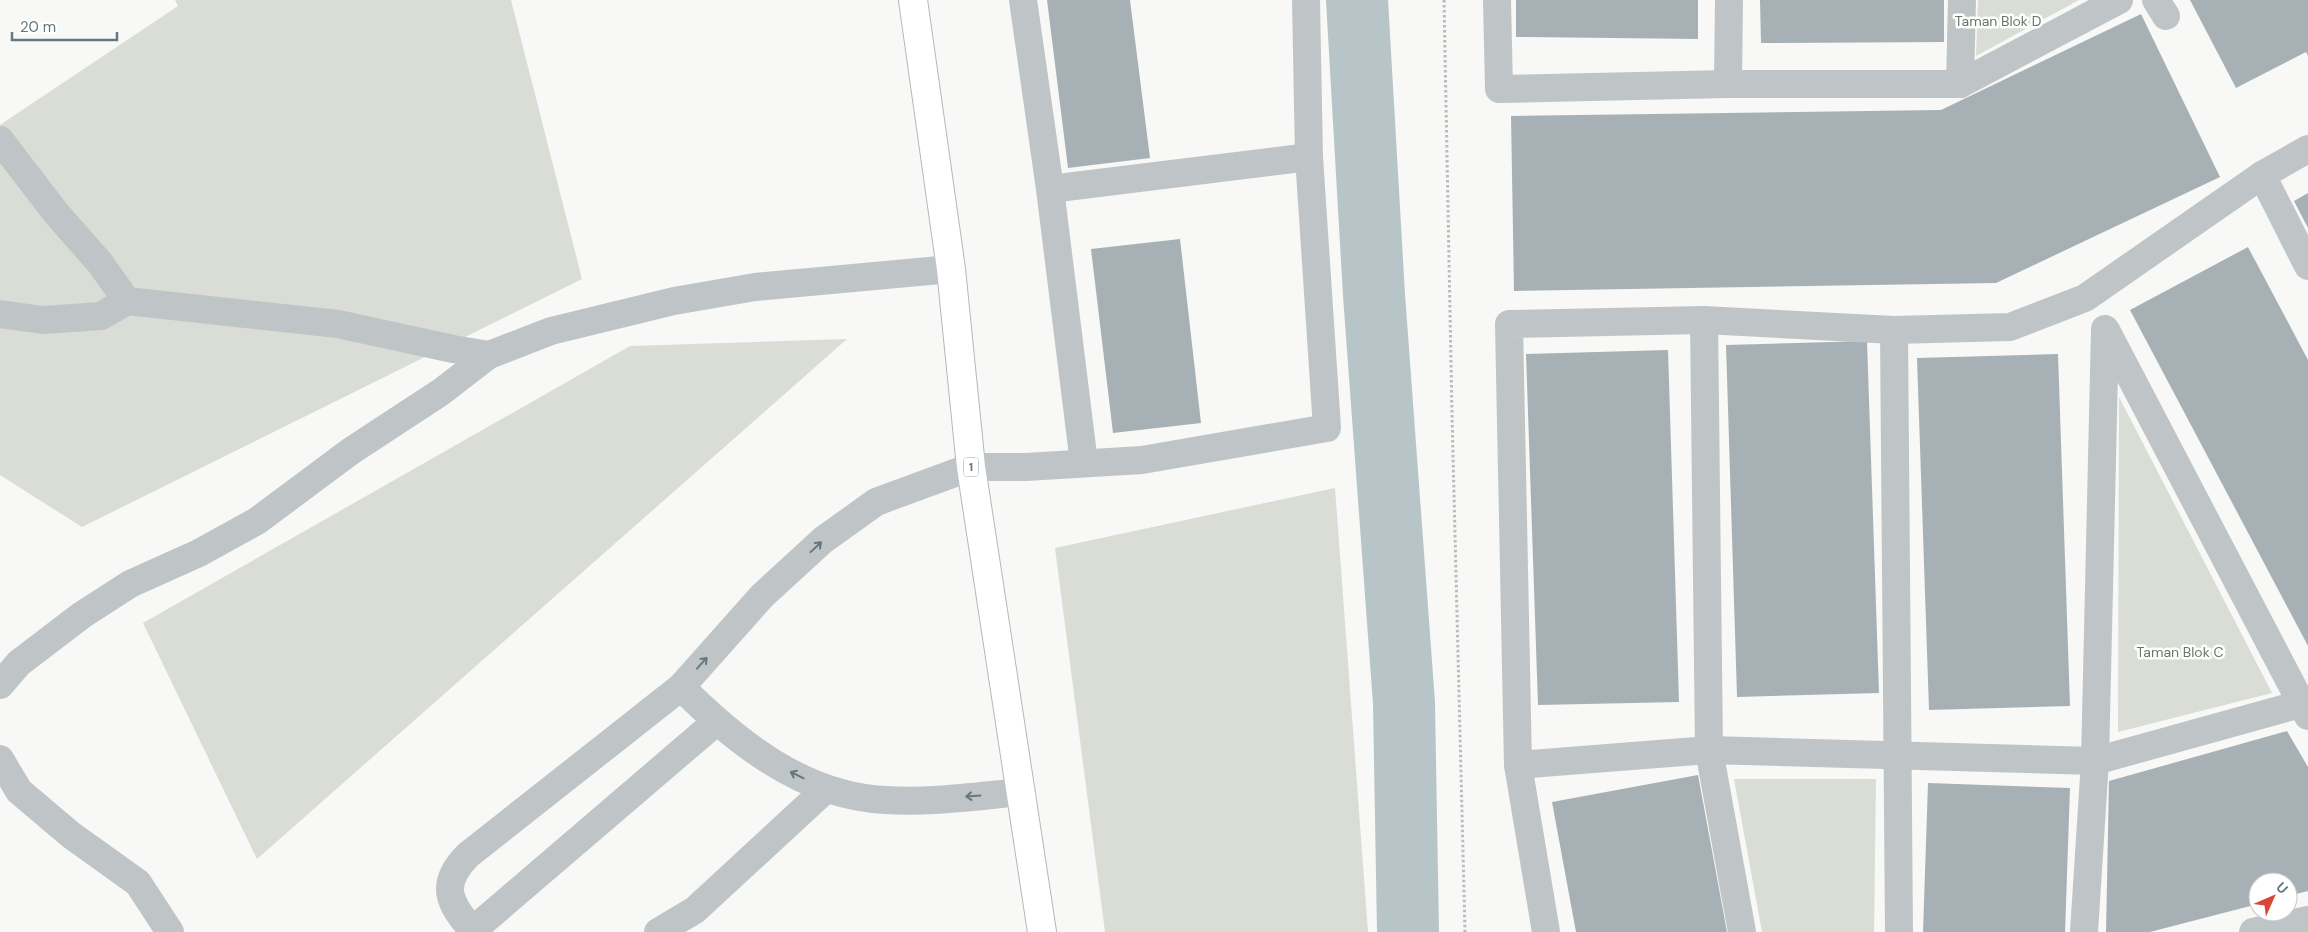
<svg xmlns="http://www.w3.org/2000/svg" width="2308" height="932" font-family="'DM Sans',sans-serif">
  <style>
    .green { fill: #d9ddd5 }
    .lines { fill: none; stroke-linecap: round; stroke-linejoin: round }
    .river { stroke: #b8c5c8; stroke-width: 62 }
    .building { fill: #a7b1b5 }
    .highway-casing { stroke: #b3b8ba; stroke-width: 30 }
    .path { stroke: #b8bcbe; stroke-width: 3; stroke-dasharray: 2.5 2.5; stroke-linecap: butt }
    .minor { stroke: #bfc5c7; stroke-width: 28 }
    .highway { stroke: #fff; stroke-width: 28 }
    .oneway { stroke: #65777f }
    .labels { text-anchor: middle; stroke-width: 5; stroke-linejoin: round; paint-order: stroke }
    .shield { fill: #fff; stroke: #93a0a5; stroke-width: 1 }
    .shield-label { font-size: 12px; font-weight: bold; fill: #65777f }
    .park-label { font-size: 14px; fill: #697764; stroke: #fff }
  </style>
  <rect width="100%" height="100%" fill="#f8f8f6"/>
  <!-- green -->
  <g class="green">
    <path d="M175 0H511L582 279 82 527 0 475V125L178 6Z"/>
    <path d="M1978 0H2079L1976 56Z"/>
    <path d="M847 339 257 859 143 623 630 346Z"/>
    <path d="M2119 397 2272 693 2118 732Z"/>
    <path d="M1335 488 1368 932H1105L1055 548Z"/>
    <path d="M1734 779H1876L1874 932H1762Z"/>
  </g>
  <g class="lines">
    <!-- river -->
    <path class="river" d="M1357 0 1374 295 1404 703 1408 932"/>
  </g>
  <!-- building -->
  <g class="building">
    <path d="M1047 0H1130L1150 158 1068 168Z"/>
    <path d="M1516 0H1698V39L1516 37Z"/>
    <path d="M1760 0H1944V42L1761 43Z"/>
    <path d="M2190 0H2308V56L2306 52 2236 88Z"/>
    <path d="M2141 14 2220 177 1996 283 1514 291 1511 116 1941 110Z"/>
    <path d="M2308 193V228L2294 201Z"/>
    <path d="M1180 239 1201 423 1113 433 1091 249Z"/>
    <path d="M2248 247 2308 360V646L2130 310Z"/>
    <path d="M1867 341 1879 693 1737 697 1726 345Z"/>
    <path d="M1668 350 1679 702 1538 705 1526 354Z"/>
    <path d="M2058 354 2070 706 1929 710 1917 358Z"/>
    <path d="M2287 731 2308 767V891L2288 896V882H2258V904L2150 932H2106L2109 781Z"/>
    <path d="M1698 775 1727 932H1576L1552 802Z"/>
    <path d="M1928 783 2070 788 2065 932H1923Z"/>
  </g>
  <g class="lines">
    <!-- highway casing -->
    <g class="highway-casing">
      <path id="highway" d="M913 0 951 269 971 467 1042 932"/>
    </g>
    <!-- path -->
    <path class="path" d="M1444 0 1452 415 1465 932"/>
    <!-- minor -->
    <g class="minor">
      <path d="M1023 0 1050 189 1084 463"/>
      <path d="M1497 0 1499 89 1728 84H1960L2119 0"/>
      <path d="M2156 0 2166 16"/>
      <path d="M1728 84 1729 0"/>
      <path d="M1960 84 1962 0"/>
      <path d="M0 140 56 213 100 263 127 301 338 324 453 349 489 355"/>
      <path d="M2262 175 2308 266"/>
      <path d="M1050 189 1309 157"/>
      <path d="M0 314 43 320 101 316 127 301"/>
      <path d="M1704 320 1709 750 1742 932"/>
      <path d="M1894 330 1899 932"/>
      <path d="M2107 332 2308 716"/>
      <path d="M0 685 19 663 82 615 130 584 199 553 257 521 351 451 441 392 489 355 551 331 674 301 755 287 951 269"/>
      <path d="M0 759 19 791 71 835 138 883 170 932"/>
      <path d="M1518 765 1709 750 2095 761 2308 702"/>
      <path d="M1022 792C977 796 930 803 885 800 803 796 736 742 681 687L762 596 823 540 876 502 971 467H1026L1142 460 1327 428 1309 157 1306 0"/>
      <path d="M472 931 716 722"/>
      <path d="M474 932C448 903 439 884 468 855L681 687"/>
      <path d="M658 932 695 910 826 789"/>
      <path d="M1546 932 1518 765 1509 324 1704 320 1894 330 2010 327 2085 298 2262 175 2308 149"/>
      <path d="M2084 932 2095 761 2105 329"/>
      <path d="M2253 932 2308 920"/>
    </g>
    <!-- highway -->
    <use href="#highway" class="highway"/>
  </g>
  <!-- one-way arrows -->
  <defs><path id="oneway-shaft" d="M-6 0H5M1.5-3L5.5 0L1.5 3" fill="none" stroke-width="1.6" stroke-linecap="round" stroke-linejoin="round" transform="scale(1.25)"/></defs>
  <g class="oneway">
    <use href="#oneway-shaft" transform="translate(816 547) rotate(-43)"/>
    <use href="#oneway-shaft" transform="translate(702 663) rotate(-48)"/>
    <use href="#oneway-shaft" transform="translate(797 775) rotate(-154)"/>
    <use href="#oneway-shaft" transform="translate(973 796) rotate(176)"/>
  </g>
  <g class="labels">
    <!-- shield labels -->
    <rect class="shield" x="963.5" y="457.5" width="15" height="19" rx="4"/>
    <g class="shield-label">
      <text x="971" y="471">1</text>
    </g>
    <!-- park labels -->
    <g class="park-label">
      <text x="1998" y="26">Taman Blok D</text>
      <text x="2180" y="657">Taman Blok C</text>
    </g>
  </g>
  <!-- north arrow -->
  <g transform="translate(2273 897) rotate(45)"><circle r="24" fill="#ffffff" stroke="#c1c9cc"/>
  <path d="M0-4L9 19L0 12L-9 19Z" fill="#d84736"/>
  <text y="-8" font-size="14" font-weight="bold" text-anchor="middle" fill="#65777f">U</text>
  </g>
  <!-- scale -->
  <path d="M12 32v8h105v-8" fill="none" stroke="#65777f" stroke-width="2.5"/>
  <text x="20" y="32" font-size="15" fill="#65777f" stroke="#ffffff" stroke-width="4" paint-order="stroke">20 m</text>
</svg>
